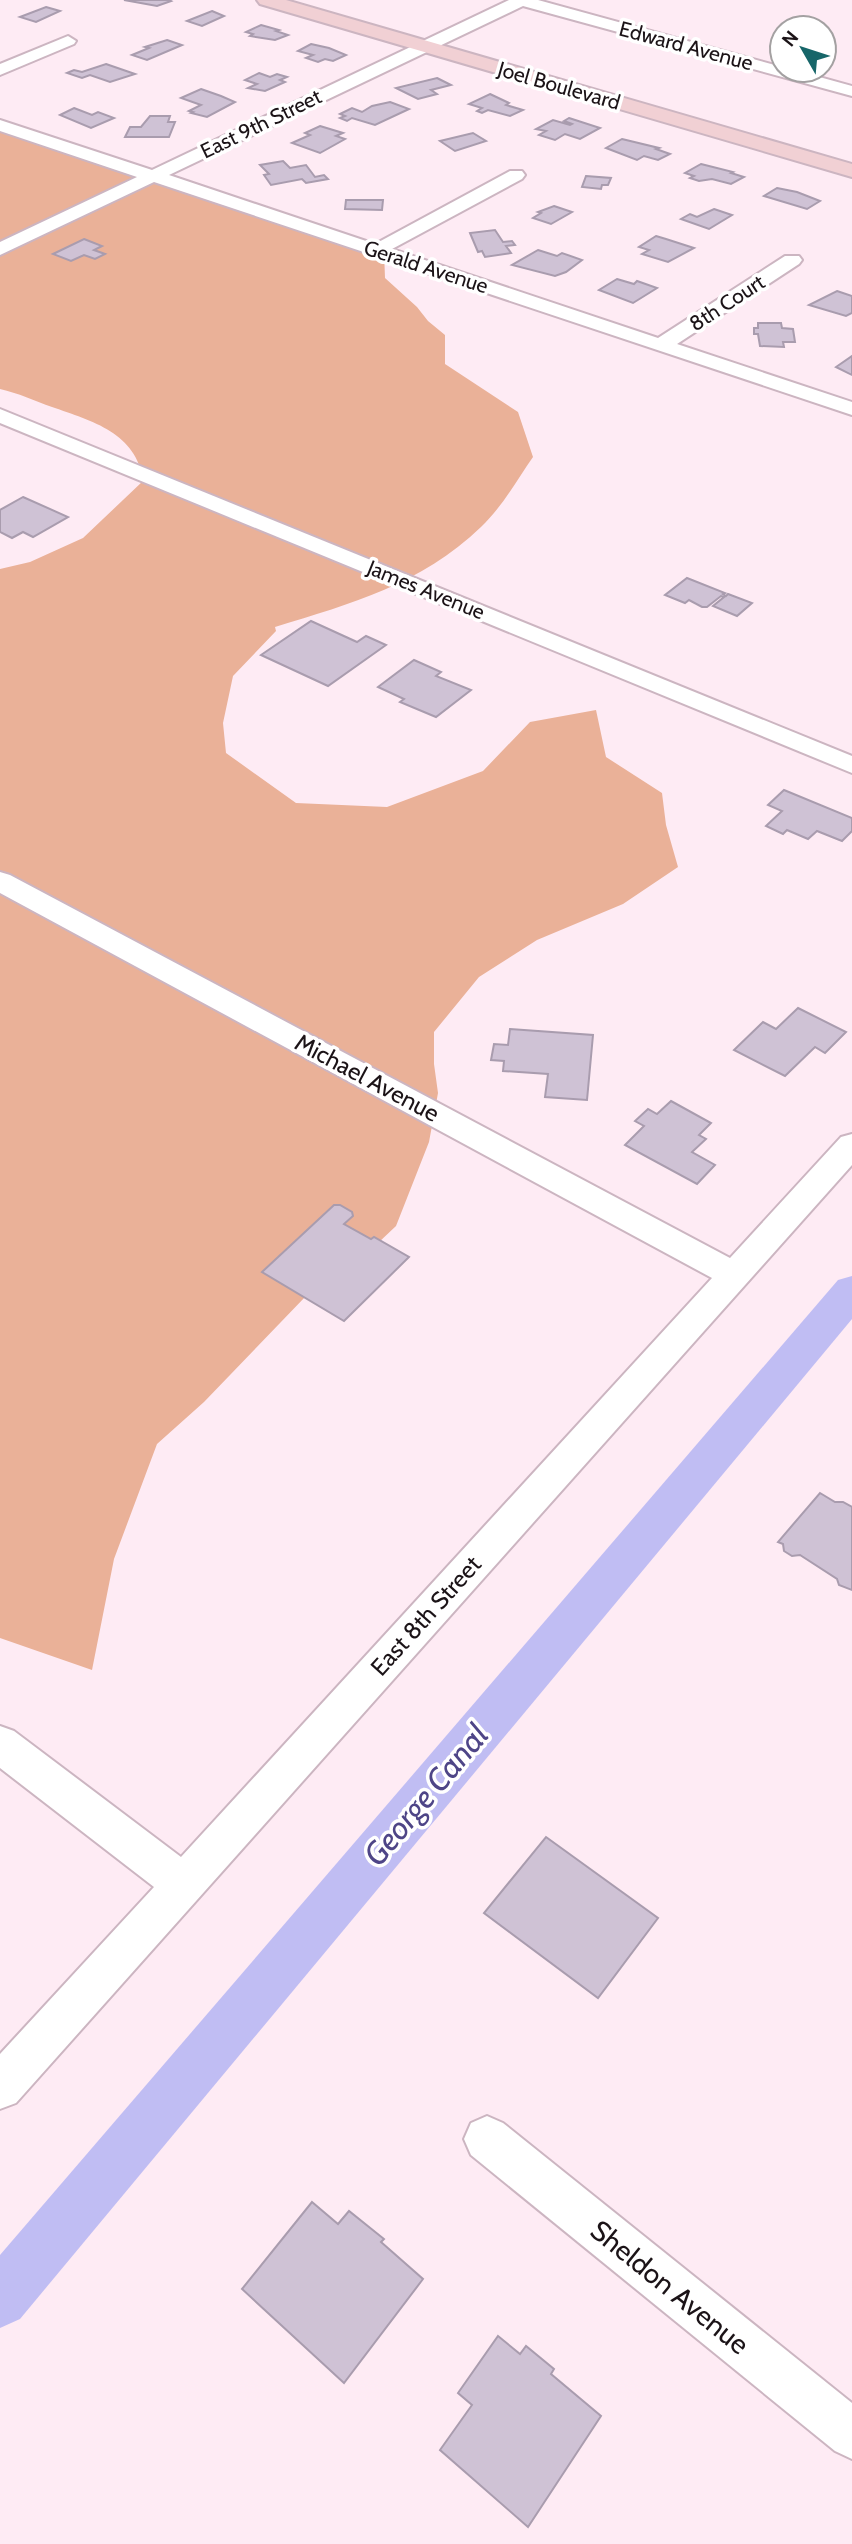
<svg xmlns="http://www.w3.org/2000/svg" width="852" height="2544" font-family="Cabin,sans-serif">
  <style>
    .forest { fill: #eab198 }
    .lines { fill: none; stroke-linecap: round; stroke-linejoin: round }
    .canal { fill: #c0bdf3; fill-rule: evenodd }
    .building { fill: #cfc2d5; stroke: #a99cae; stroke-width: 2 }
    .street-casing { stroke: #ccb5c1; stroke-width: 4 }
    .secondary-casing { stroke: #ccb5c1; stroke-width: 4 }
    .street { fill: #fff; fill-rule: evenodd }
    .secondary { fill: #f1d0d4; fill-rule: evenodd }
    .labels { text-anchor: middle; stroke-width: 7; stroke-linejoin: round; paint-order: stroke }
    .far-street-label { font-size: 21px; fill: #1b1317; stroke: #fff }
    .street-label { font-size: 24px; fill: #1b1317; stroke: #fff }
    .near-street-label { font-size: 28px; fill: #1b1317; stroke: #fff }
    .near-water-label { font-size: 32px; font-style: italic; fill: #4e4587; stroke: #fff }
  </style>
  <rect width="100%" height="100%" fill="#feebf4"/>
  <!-- forest -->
  <path class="forest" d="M0 124 384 251 385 278 417 307 428 321 445 335V364L518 412 533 457C517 480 502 507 481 527 420 585 353 603 275 627L276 631 233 676 223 723 226 753 296 803 387 807 483 771 530 722 596 710 606 757 662 793 666 825 678 867 623 904 537 940 479 977 434 1032V1064L438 1093 429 1142 396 1226 322 1296H306L204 1402 157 1444 114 1559 92 1670 0 1638V569L30 562 83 538 143 481C137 433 92 421 52 407 35 401 18 393 0 389Z"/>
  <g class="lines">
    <!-- canal -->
    <path class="canal" d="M852 1276V1319L20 2319 0 2328V2255L838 1280Z"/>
  </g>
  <!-- building -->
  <g class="building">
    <path d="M124 0H169L171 1 157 6Z"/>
    <path d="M46 7 60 11 36 22 20 17Z"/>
    <path d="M212 11 224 16 202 26 187 21Z"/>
    <path d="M261 25 279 30 276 31 288 35 275 40 250 36 253 34 246 32Z"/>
    <path d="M167 40 182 45 147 60 132 55 149 48 145 47Z"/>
    <path d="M311 44 329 48 346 55 333 61 325 59 318 62 306 58 313 55 298 51Z"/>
    <path d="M106 64 135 74 110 82 90 75 82 78 67 73 74 70 82 72Z"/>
    <path d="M259 73 270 77 277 74 287 77 280 80 285 82 265 91 248 88 257 84 245 80Z"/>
    <path d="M437 78 451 85 431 90 437 94 418 99 396 88Z"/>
    <path d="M201 89 221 96 235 102 207 117 191 113 193 112 189 111 201 105 181 98Z"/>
    <path d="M490 94 509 103 506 105 523 110 510 116 488 110 482 113 477 111 482 108 469 104Z"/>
    <path d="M390 102 409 109 375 125 352 118 347 121 340 118 345 116 340 114 352 108 362 112 372 106Z"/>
    <path d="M74 108 92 115 98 112 114 118 91 128 60 115Z"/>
    <path d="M150 116H170L168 122H175L169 137H125L130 127H141Z"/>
    <path d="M569 118 600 128 580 139 565 134 555 140 539 135 546 131 536 129 553 120 570 125 572 124 564 121Z"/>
    <path d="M320 126 343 133 336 136 345 139 320 153 292 143 310 135 305 133Z"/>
    <path d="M473 133 486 141 455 151 440 141Z"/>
    <path d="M622 139 659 148 656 149 670 154 658 160 644 156 637 160 606 148Z"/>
    <path d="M283 161 290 168 306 165 315 177 324 175 328 179 306 183 302 179 271 185 264 175 269 174 260 165Z"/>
    <path d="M701 164 733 172 731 173 744 177 731 184 712 179 699 181 690 178 694 176 685 173Z"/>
    <path d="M586 176 611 178 608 185H602L601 189 582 187Z"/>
    <path d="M777 188 797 192 820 201 807 209 764 196Z"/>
    <path d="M346 200H383L382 210 345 209Z"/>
    <path d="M554 206 572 212 551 224 533 218 541 213 538 212Z"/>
    <path d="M714 209 732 215 709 229 681 219 690 214 697 217Z"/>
    <path d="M495 230 503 242 512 241 515 245 506 246 511 253 485 257 482 251 478 252 470 233Z"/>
    <path d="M656 236 666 239 694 248 668 262 642 254 649 250 639 247Z"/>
    <path d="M84 239 102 246 94 250 105 254 95 259 84 255 71 261 53 254Z"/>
    <path d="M538 250 557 256 562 253 582 260 566 272 555 276 512 265Z"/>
    <path d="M617 279 634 284 637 281 657 288 633 303 599 290Z"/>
    <path d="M837 291 852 296V313L846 316 809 305Z"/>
    <path d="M758 323H781L782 328 793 329 795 342H783L784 347 760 346 758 334H754V328H758Z"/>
    <path d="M852 356V375L836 367Z"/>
    <path d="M23 497 68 517 33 537 23 532 12 538 0 532V510Z"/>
    <path d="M687 578 725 593 723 594 726 596 728 594 752 603 737 616 713 606 724 597 721 596 707 607H702L689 600 685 603 665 595Z"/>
    <path d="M311 621 357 642 366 636 386 645 328 686 261 655Z"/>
    <path d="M414 660 441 672 436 676 471 690 436 717 400 702 404 699 378 687Z"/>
    <path d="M784 790 852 818V831L842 841 817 831 808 839 787 830 783 834 766 826 782 811 768 805Z"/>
    <path d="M798 1008 846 1032 825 1053 815 1047 785 1076 734 1050 763 1022 776 1029Z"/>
    <path d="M510 1029 593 1035 587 1100 545 1097 548 1074 503 1071 504 1061 491 1060 494 1044 508 1045Z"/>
    <path d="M671 1101 711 1123 699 1135 706 1139 692 1152 715 1165 697 1184 625 1145 644 1126 635 1121 648 1109 657 1114Z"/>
    <path d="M334 1205H340L352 1212 353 1216 344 1224 371 1239 374 1237 409 1257 344 1321 262 1272Z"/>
    <path d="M820 1493 835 1502H843L852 1507V1590L839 1585 837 1579 800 1555 792 1556 784 1551 783 1544 778 1542Z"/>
    <path d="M546 1837 658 1918 598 1998 484 1913Z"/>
    <path d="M312 2202 338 2224 349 2211 384 2239 381 2242 423 2279 344 2383 242 2289Z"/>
    <path d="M498 2336 520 2354 526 2346 554 2369 551 2374 601 2416 528 2527 440 2450 472 2405 458 2393Z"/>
  </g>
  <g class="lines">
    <!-- street casing -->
    <g class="street-casing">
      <g id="street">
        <path d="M509 0H538L782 67V70H794L852 86V96L523 6 169 175 375 244 510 171H522L525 175 522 179 392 249 658 338 785 256H799L802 260 799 264 677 344 852 402V415L154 182 0 255V242L137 177 0 131V120L152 170Z"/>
        <path d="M68 36 76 41 74 44 0 75V64Z"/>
        <path d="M0 409 852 756V773L0 423Z"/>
        <path d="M0 872 10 875 730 1258 841 1137 852 1134V1165L16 2103 0 2109V2054L154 1887 0 1768V1726L14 1731 181 1857 712 1278 0 893Z"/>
        <path d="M487 2116 503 2123 852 2403V2459L835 2451 471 2155 464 2139 471 2123Z"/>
      </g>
    </g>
    <!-- secondary casing -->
    <g class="secondary-casing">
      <path id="secondary" d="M257 0H286L852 164V177L260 4Z"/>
    </g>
    <!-- street -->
    <use href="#street" class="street"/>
    <!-- secondary -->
    <use href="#secondary" class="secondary"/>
  </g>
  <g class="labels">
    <!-- far-street labels -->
    <g class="far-street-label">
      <text transform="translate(686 46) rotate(15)" y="7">Edward Avenue</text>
      <text transform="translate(559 86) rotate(16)" y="7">Joel Boulevard</text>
      <text transform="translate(261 124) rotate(-26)" y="7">East 9th Street</text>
      <text transform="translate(426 267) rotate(18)" y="7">Gerald Avenue</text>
      <text transform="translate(727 303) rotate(-33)" y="7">8th Court</text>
      <text transform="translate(426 590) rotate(22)" y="7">James Avenue</text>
    </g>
    <!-- street labels -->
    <g class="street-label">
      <text transform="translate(367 1078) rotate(28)" y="8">Michael Avenue</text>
      <text transform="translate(426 1616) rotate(-48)" y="8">East 8th Street</text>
    </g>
    <!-- near-street labels -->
    <g class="near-street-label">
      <text transform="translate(670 2287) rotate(39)" y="10">Sheldon Avenue</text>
    </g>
    <!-- near-water labels -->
    <g class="near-water-label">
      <text transform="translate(426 1795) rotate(-50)" y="11">George Canal</text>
    </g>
  </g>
  <!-- north arrow -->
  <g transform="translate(803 49) rotate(309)"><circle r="33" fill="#ffffff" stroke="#a4a1a2" stroke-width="2"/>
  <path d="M0-5L12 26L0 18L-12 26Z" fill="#176669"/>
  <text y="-10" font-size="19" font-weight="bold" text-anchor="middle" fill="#1b1317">N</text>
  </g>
</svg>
